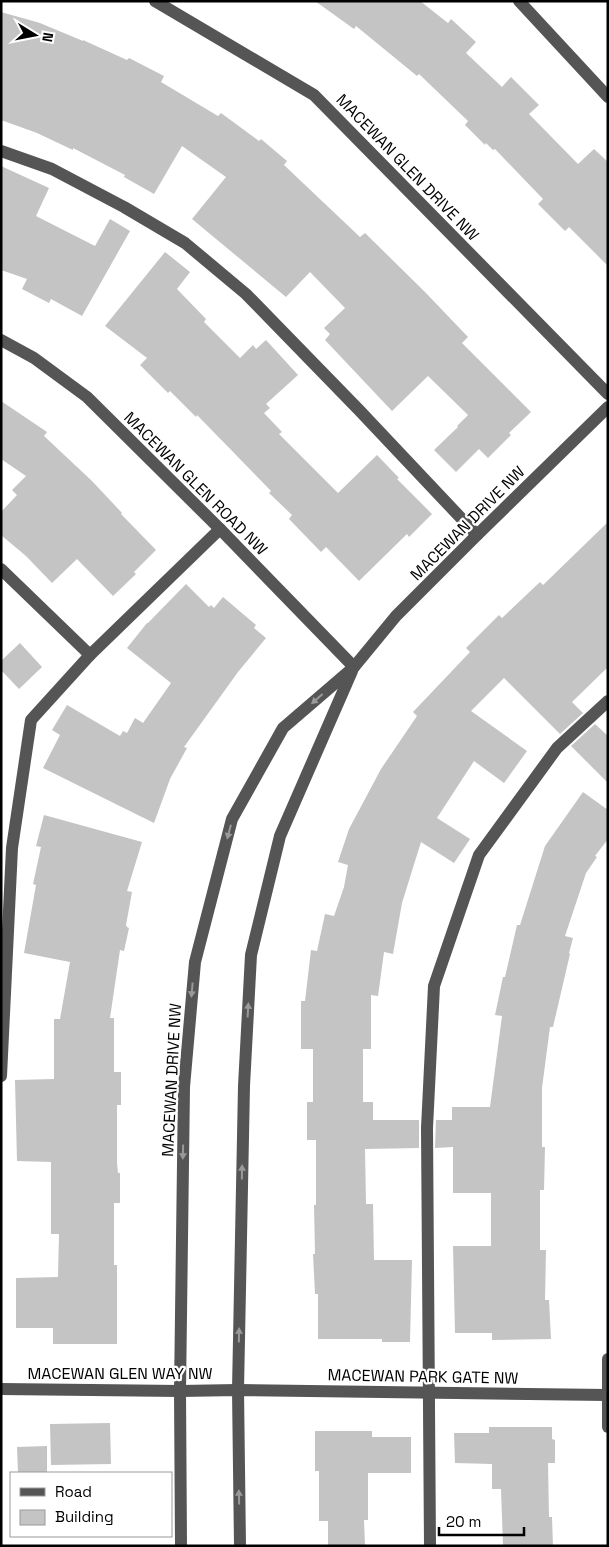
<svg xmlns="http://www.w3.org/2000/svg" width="609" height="1547" font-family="'Space Grotesk',sans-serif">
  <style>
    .building { fill: #c4c4c4 }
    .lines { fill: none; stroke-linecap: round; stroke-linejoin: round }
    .minor { stroke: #555; stroke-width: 12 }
    .oneway { fill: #999 }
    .labels { text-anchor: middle; stroke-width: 4.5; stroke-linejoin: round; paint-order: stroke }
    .street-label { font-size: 16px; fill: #000; stroke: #fff }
  </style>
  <rect width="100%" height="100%" fill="#fff"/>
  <!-- building -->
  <g class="building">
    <path d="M315 1H420L448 23 451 19 476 42 466 53 502 87 511 77 539 105 529 114 578 164 594 149 608 162V266L569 227 565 231 538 204 543 199 495 149 493 150 486 143 485 145 465 125 468 121 419 74 417 76 356 26 354 29Z"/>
    <path d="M1 12 40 23 83 41V40L127 60 129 58 164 76 161 82 218 116 221 113 259 141 261 139 287 161 284 165 360 237 365 233 425 292 468 337 462 343 531 412 509 433 511 435 488 458 479 449 456 472 434 450 458 427 457 426 468 415 428 376 392 411 325 340 330 334 324 328 345 308 310 272 286 297 192 219 226 177 182 146 154 194 124 177 125 175 73 148V150L37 133 1 120Z"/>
    <path d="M1 166 49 188 36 216 95 246 110 219 130 231 82 316 51 299 49 303 22 289 27 279 1 270Z"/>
    <path d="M165 252 190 272 177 289 206 319 204 322 240 358 253 345 256 349 266 340 298 375 266 404 270 408 264 413 282 432 279 434 338 493 377 455 399 478 397 479 432 514 409 537 407 534 359 581 326 547 321 552 289 519 292 515 269 493 271 491 197 415 196 417 170 391 168 393 140 365 147 358 105 326Z"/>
    <path d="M1 401 47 432 44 436 92 481 122 513 121 514 156 550 134 572 136 574 113 596 77 559 52 583 26 556 1 535V512L17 495 12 490 26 476 1 459Z"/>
    <path d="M608 522V667L572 702 583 713 560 734 504 678 471 711 527 751 504 783 474 761 437 818 470 839 454 863 421 842 402 903 393 954 384 952 378 996 371 995V1049H363V1102H373V1120H419V1148L365 1149 366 1204H373L374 1260H412L410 1342H382V1339H318V1294H315L313 1254H315L314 1205H316V1140H307V1102H313V1049H301V1001H305L311 950 317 951 325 914 334 916 344 887 348 865 338 862 349 829 381 769 417 716 413 712 470 652 466 648 499 615 502 618 540 582 543 585Z"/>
    <path d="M186 584 209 607 211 605 214 608 223 597 256 625 254 628 266 638 238 672 184 747 187 748 170 779 154 823 43 768 60 735 52 730 67 705 120 736 123 731 127 733 135 718 143 723 171 683 127 648 147 623H148Z"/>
    <path d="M20 643 42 667 19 689 1 670V661Z"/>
    <path d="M595 724 608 736V783L571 746Z"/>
    <path d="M583 792 608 810V839L595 856 597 857 586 873 565 936 573 938 569 953 570 954 553 1027H550L542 1088V1147H545L544 1190H540V1250H546L545 1300H549L551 1339 492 1340V1333H455L453 1246H491V1193H453V1147L435 1148 436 1120H452V1107H490L502 1016 495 1015 503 977H505L517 925H520L545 846Z"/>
    <path d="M44 815 142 842 127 891 132 892 126 925 127 927 129 928 124 951 120 950 110 1018H114V1072H121V1105H117V1163L118 1173H120V1203H114V1265H117V1344H53V1328H16V1278L58 1277 59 1234H51V1162L17 1161 15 1080 54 1079V1019H60L70 962 24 953 36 885 33 884 41 847 36 846Z"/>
    <path d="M110 1423 111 1464 51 1465 50 1424Z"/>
    <path d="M489 1427H552V1439L555 1440V1463H548L549 1517H552L553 1546H503L501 1489H492V1464L455 1463 454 1433H489Z"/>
    <path d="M315 1431H372V1437H411V1473H368V1520H364L365 1546H328V1521H319V1471H315Z"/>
    <path d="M47 1446V1473H18L17 1447Z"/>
  </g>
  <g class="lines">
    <!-- minor -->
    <g class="minor">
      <path d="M155 1 314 95 608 394"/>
      <path d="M519 1 608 97"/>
      <path d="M1 151 52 169 124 207 185 243 246 294 359 410 477 535"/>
      <path d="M1 340 34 358 87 397 220 529 354 667"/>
      <path d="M1 569 90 655"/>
      <path d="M1 1076 12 848 31 720 90 655 220 529"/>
      <path d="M608 1359V1427"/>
      <path d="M1 1389 180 1391 238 1390 607 1395"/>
      <path d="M181 1546 180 1391 184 1087 195 962 232 819 283 728 354 667 396 616 477 535 608 407"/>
      <path d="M240 1546 238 1390 244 1086 251 955 280 836 352 671"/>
      <path d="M430 1546 427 1128 434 986 479 855 557 748 608 701"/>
    </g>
  </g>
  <!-- one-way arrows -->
  <defs><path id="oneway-solid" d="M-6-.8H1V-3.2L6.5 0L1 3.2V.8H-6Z" transform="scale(1.25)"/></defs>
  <g class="oneway">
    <use href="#oneway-solid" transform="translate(317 699) rotate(139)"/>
    <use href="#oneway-solid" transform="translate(229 832) rotate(105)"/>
    <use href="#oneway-solid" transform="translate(192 990) rotate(95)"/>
    <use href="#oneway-solid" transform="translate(248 1010) rotate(-87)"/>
    <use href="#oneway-solid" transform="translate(183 1152) rotate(91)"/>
    <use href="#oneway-solid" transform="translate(242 1172) rotate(-89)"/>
    <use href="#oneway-solid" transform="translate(239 1335) rotate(-89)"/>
    <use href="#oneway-solid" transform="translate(239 1497) rotate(-91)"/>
  </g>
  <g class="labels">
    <!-- street labels -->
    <g class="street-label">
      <text transform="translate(408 167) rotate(46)" y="6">MACEWAN GLEN DRIVE NW</text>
      <text transform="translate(196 483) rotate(45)" y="6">MACEWAN GLEN ROAD NW</text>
      <text transform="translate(467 523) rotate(-45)" y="6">MACEWAN DRIVE NW</text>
      <text transform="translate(171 1080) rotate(-87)" y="6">MACEWAN DRIVE NW</text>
      <text x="120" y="1379">MACEWAN GLEN WAY NW</text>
      <text transform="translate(423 1376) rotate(1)" y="6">MACEWAN PARK GATE NW</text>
    </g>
  </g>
  <!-- border -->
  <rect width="609" height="1547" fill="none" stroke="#000000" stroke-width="5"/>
  <!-- legend -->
  <rect x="10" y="1472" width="162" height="65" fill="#ffffff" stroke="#999999"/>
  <rect x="20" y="1488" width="25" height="8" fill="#555555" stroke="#999999"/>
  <text x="55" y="1497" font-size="15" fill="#000000">Road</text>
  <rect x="20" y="1510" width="25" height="15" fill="#c4c4c4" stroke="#999999"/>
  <text x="55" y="1522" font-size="15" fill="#000000">Building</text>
  <!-- north arrow -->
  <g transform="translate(35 35) rotate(100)" stroke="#ffffff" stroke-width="4" paint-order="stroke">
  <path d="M0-4L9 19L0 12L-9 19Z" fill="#000000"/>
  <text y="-8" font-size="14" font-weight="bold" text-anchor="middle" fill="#000000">N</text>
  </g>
  <!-- scale -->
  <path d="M439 1527v8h85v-8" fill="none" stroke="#000000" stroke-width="2.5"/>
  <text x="446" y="1527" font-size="15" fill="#000000" stroke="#ffffff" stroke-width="4" paint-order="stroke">20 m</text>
</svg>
